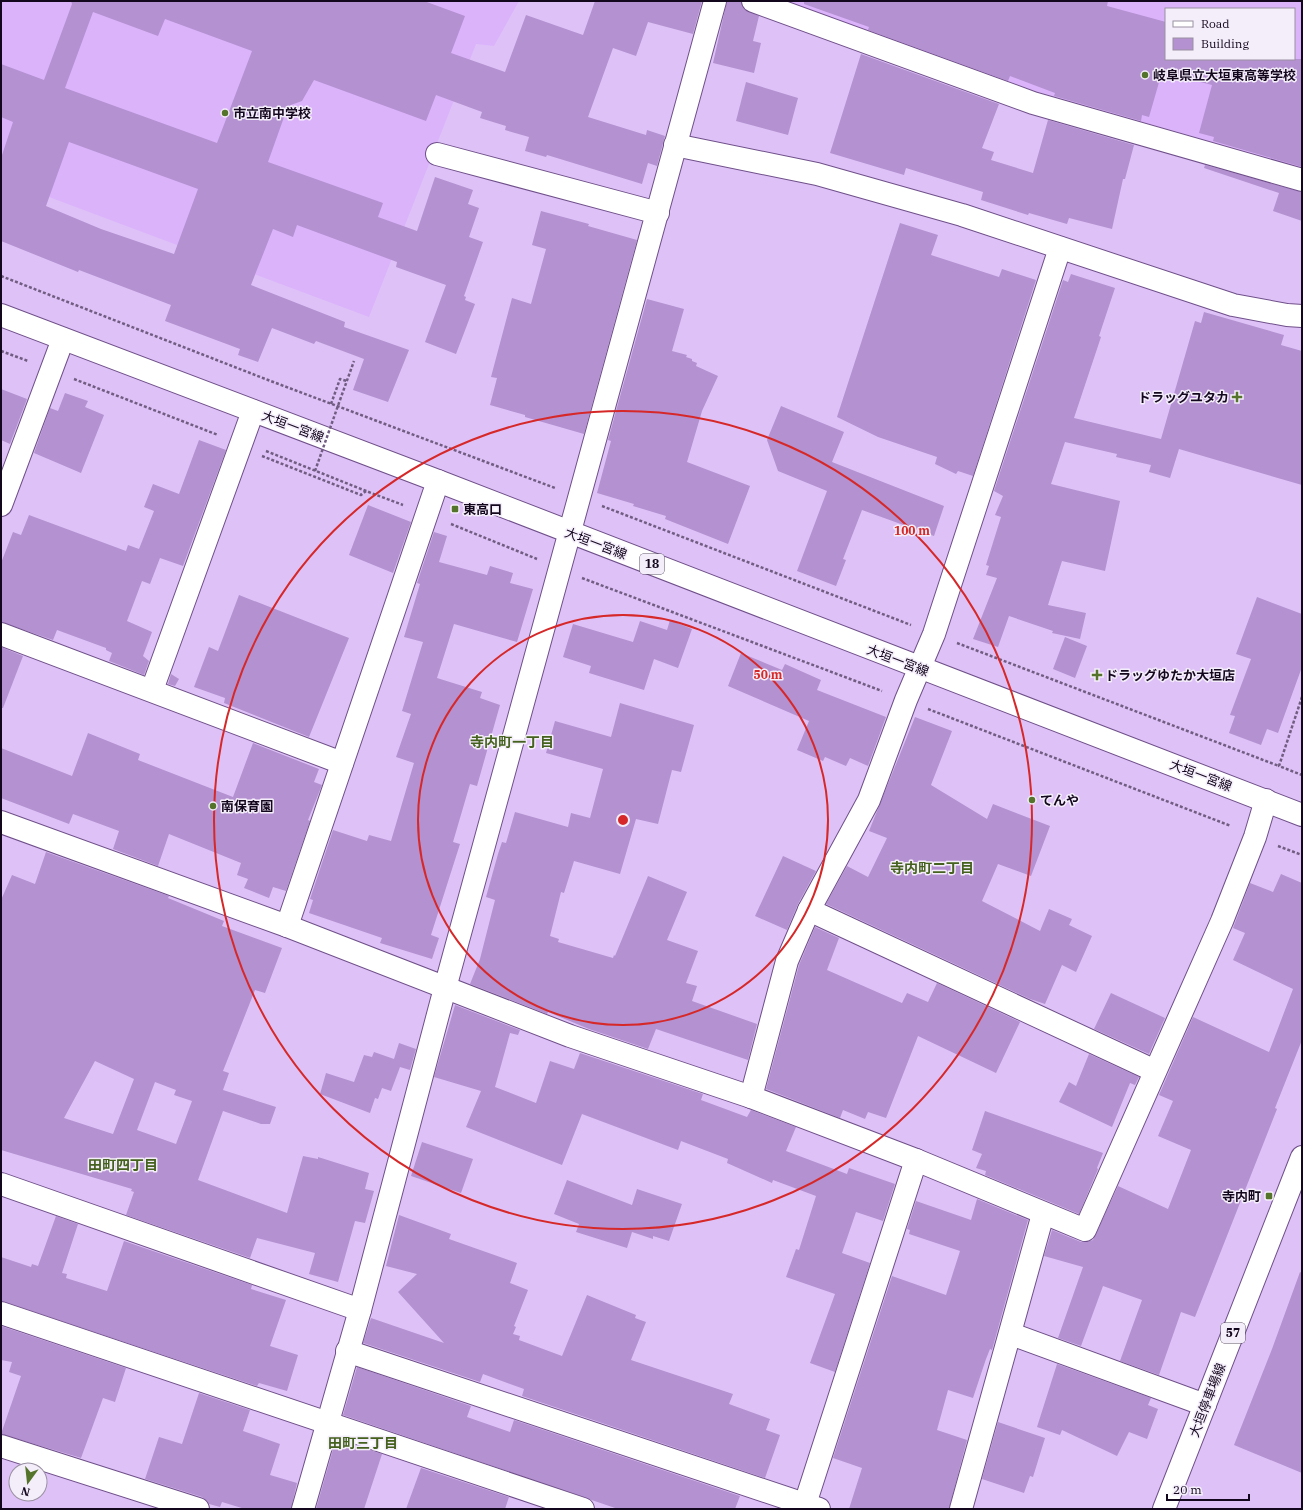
<svg xmlns="http://www.w3.org/2000/svg" width="1303" height="1510" font-family="'IBM Plex Serif','Noto Sans JP',serif">
  <style>
    .built { fill: #dbb3fb; fill-rule: evenodd }
    .building { fill: #b491d0; fill-rule: evenodd }
    .lines { fill: none; stroke-linecap: round; stroke-linejoin: round }
    .minor-casing { stroke: #6f4f89; stroke-width: 24 }
    .major-casing { stroke: #6f4f89; stroke-width: 24 }
    .path { stroke: #715d82; stroke-width: 2.5; stroke-dasharray: 3 2; stroke-linecap: butt }
    .minor { stroke: #fff; stroke-width: 22 }
    .major { stroke: #fff; stroke-width: 22 }
    .path-bridge { stroke: #715d82; stroke-width: 2.5; stroke-dasharray: 3 2; stroke-linecap: butt }
    .ring { fill: none; stroke: #d62828; stroke-width: 2 }
    .poi-dot { fill: #55742b; stroke: #f4edfa; stroke-width: 1.5 }
    .labels { text-anchor: middle; stroke-width: 3; stroke-linejoin: round; paint-order: stroke }
    .shield { fill: #f4edfa; stroke: #564c5f; stroke-width: 1 }
    .shield-label { font-size: 12px; font-weight: bold; fill: #13071d }
    .poi-label { font-size: 13px; font-weight: bold; fill: #13071d; stroke: #f4edfa; text-anchor: start }
    .street-label { font-size: 13px; fill: #13071d; stroke: #f4edfa }
    .neighbourhood-label { font-size: 14px; font-weight: bold; fill: #44611d; stroke: #f4edfa }
    .centre { fill: #d62828; stroke: #f4edfa; stroke-width: 2 }
    .ring-label { font-size: 12px; text-anchor: middle; font-weight: bold; fill: #d62828; stroke: #f4edfa; stroke-width: 3; stroke-linejoin: round; paint-order: stroke }
  </style>
  <rect width="100%" height="100%" fill="#dec2f7"/>
  <!-- built -->
  <g class="built">
    <path d="M1 1H519L494 46 476 44 369 317 1 179Z"/>
    <path d="M782 1H1302V168L1032 90ZM1166 9H1294V59H1166Z"/>
  </g>
  <!-- building -->
  <g class="building">
    <path d="M71 1H424L465 16 451 53 505 72 526 15 583 35 595 1H702L693 34 648 22 636 56 613 48 588 117 646 135 647 130 665 136 657 166 648 163 642 184 547 155 546 157 525 151 529 137 505 130 506 126 480 118 482 112 436 95 426 121 314 80 302 101 288 106 268 162 383 203 378 217 417 231 435 177 473 190 468 204 479 208 469 237 483 242 464 296 466 297 465 300 475 304 456 354 425 342 446 285 396 267 397 262 297 225 293 237 273 229 251 285 345 322 344 327 409 350 388 402 353 390 364 359 316 341 314 344 272 328 258 362 238 355 240 349 165 321 171 305 79 270 78 272 1 241V158L13 122 1 117V64L44 80 72 4ZM93 12 158 36 165 19 252 51 217 143 65 88ZM69 142 198 189 174 254 101 229 46 206Z"/>
    <path d="M727 1H741L744 9 759 16 753 41 761 43 754 73 713 63Z"/>
    <path d="M804 1H1108L1107 6 1166 22V59H1302V167L1213 141 1214 137 1199 133 1212 85 1162 72 1149 117 1142 115 1141 121 1054 96 1055 93 1010 76 1008 81 868 30 869 27 804 4Z"/>
    <path d="M861 54 999 104 982 148 994 152 991 160 1033 173 1048 120 1134 145 1125 179H1123L1112 229 1069 218 1067 224 1029 213 1028 215 981 200 983 192 906 168 904 175 830 153Z"/>
    <path d="M746 82 798 98 788 135 736 121Z"/>
    <path d="M1205 165 1302 192V221L1273 211 1279 193 1204 168Z"/>
    <path d="M541 211 589 224 588 226 637 240 584 434 525 417V415L490 405 497 378 491 377 512 298 531 304 546 249 532 245Z"/>
    <path d="M900 223 938 235 931 255 999 277 1002 269 1036 280 973 476 958 471 956 474 935 464 937 457 878 437 837 417Z"/>
    <path d="M1071 274 1115 288 1099 336 1101 337 1074 418 1161 439 1195 321 1201 323 1204 312 1284 335 1281 345 1302 351V485L1179 449 1170 478 1149 472 1151 465 1116 457 1117 454 1065 442 1051 484 1120 501 1105 571 1062 561 1048 605 1086 613 1080 639 1052 633 1053 631 1009 616 998 647 973 639 997 578 986 575 989 566 986 565 1001 517 995 515 1003 496 994 491 1063 280 1068 282Z"/>
    <path d="M647 299 684 309 672 351 687 355 686 357 692 359V361L697 363 696 366 718 376 702 411 687 462 750 486 728 544 665 519 666 516 633 506 634 504 597 493 611 441 608 440Z"/>
    <path d="M1 389 27 399 10 444 1 440Z"/>
    <path d="M65 393 88 401 85 407 104 415 81 473 34 453 50 408 58 411Z"/>
    <path d="M781 406 844 432 832 462 944 506 934 536 862 510 843 559 846 560 836 586 797 571 827 491 778 471 767 440Z"/>
    <path d="M199 440 226 450 190 547 183 566 160 558 150 584 142 581 127 621 152 632 143 656 149 661 144 675 109 661 112 653 106 650V648L57 630 53 640 1 622V563L13 532 21 535 29 515 126 551 128 545 139 549 154 511 144 507 153 484 179 494Z"/>
    <path d="M368 505 411 522 393 573 349 555Z"/>
    <path d="M434 532 447 536 439 562 487 575 490 566 513 573 510 583 533 589 517 642 454 624 437 678 482 692 480 698 500 705 477 786 470 784 453 842 460 844 431 935 439 938 432 959 380 943 382 938 309 913 313 900 310 899 333 830 367 841 369 835 391 841 414 763 396 757 411 714 402 711 423 642 404 637 420 584 417 583Z"/>
    <path d="M239 595 349 638 309 737 224 703 225 698 194 687 209 647 218 651Z"/>
    <path d="M1257 597 1302 614V667L1278 733 1267 729 1261 745 1229 733 1235 716 1230 715 1251 659 1236 654Z"/>
    <path d="M670 620 692 629 678 668 654 659 644 690 589 673 591 666 563 657 573 624 633 642 640 621 667 630Z"/>
    <path d="M1065 637 1087 646 1075 678 1053 669Z"/>
    <path d="M1 647 23 656 3 708H1Z"/>
    <path d="M741 653 782 670 785 664 821 680 817 690 886 717 868 766 850 758 846 766 825 757 823 761 797 750 809 721 728 686Z"/>
    <path d="M171 674 179 679 175 686 168 684Z"/>
    <path d="M620 703 694 725 681 772 672 770 658 824 636 819 620 874 574 861 564 893 561 892 550 936 559 939 558 942 613 958 614 955 615 956 648 876 687 892 667 940 698 951 686 983 697 986 692 1001 757 1024 748 1060 656 1029 648 1049 589 1029 548 1012 547 1014 470 984 480 959 495 900 486 897 498 854 502 842 506 843 515 812 568 827 571 813 590 818 603 769 546 753 555 721 611 737Z"/>
    <path d="M915 717 952 731 931 785 987 819 993 804 1050 826 1031 876 998 864 982 901 1040 931 1049 909 1072 919 1069 925 1092 936 1076 972 1062 965 1045 1004 1030 999 826 904 847 866 868 877 887 838 869 831Z"/>
    <path d="M88 733 140 754 138 760 233 797 253 743 319 769 314 782 322 785 308 820 310 821 286 891 273 887 269 898 244 888 248 879 237 875 241 863 169 834 158 866 113 849 119 831 73 814 69 824 1 798V748L72 776Z"/>
    <path d="M46 852 169 896 168 898 224 921 222 926 282 948 265 993 255 990 223 1071 229 1073 223 1090 276 1107 270 1124H261L223 1111 198 1180 287 1213 303 1156 318 1159V1157L369 1173 365 1189 374 1191 365 1223 355 1221 338 1282 309 1274 315 1253 257 1238 250 1258 126 1215 134 1192 131 1191 132 1189 1 1150V900L12 875 35 884ZM95 1061 134 1079 113 1134 64 1118ZM155 1082 176 1090 174 1095 192 1101 176 1144 137 1130Z"/>
    <path d="M783 856 816 871 798 904 787 930 755 916Z"/>
    <path d="M1281 874 1302 883V1040L1275 1108 1277 1109 1195 1317 1181 1312 1159 1375 1120 1361 1142 1300 1103 1286 1081 1346 1058 1338 1083 1267 1044 1256 1052 1230 1081 1242H1087L1093 1240 1118 1186 1168 1209 1191 1150 1158 1136 1173 1101 1159 1095 1193 1017 1269 1052 1293 989 1233 960 1245 933 1233 928 1250 883 1273 892Z"/>
    <path d="M815 927 839 938 827 970 902 1003 907 993 928 1002 937 983 1020 1022 996 1073 918 1036 886 1118 868 1112 865 1119 843 1110 840 1118 766 1089 799 965Z"/>
    <path d="M1111 993 1165 1018 1149 1054 1094 1029Z"/>
    <path d="M455 1005 520 1030 518 1035 510 1033 495 1087 536 1103 550 1061 574 1069 580 1053 703 1094 701 1100 747 1117 751 1110 796 1127 786 1151 847 1174 849 1168 895 1184 883 1221 856 1212 842 1253 870 1263 835 1372 810 1363 835 1294 786 1277 796 1249 799 1250 816 1196 773 1180 772 1183 727 1163 728 1159 681 1141 678 1150 582 1114 562 1165 466 1127 481 1091 434 1077Z"/>
    <path d="M399 1043 416 1049 410 1070 400 1067 391 1091 382 1088 378 1099 375 1098 370 1113 320 1094 326 1073 354 1082 364 1055 372 1057 374 1052 394 1059Z"/>
    <path d="M1089 1054 1139 1077 1135 1085 1130 1083 1112 1127 1059 1102 1069 1082 1076 1086Z"/>
    <path d="M985 1111 1103 1153 1097 1168 1098 1169 1079 1214 985 1175 986 1171 976 1168 982 1154 972 1150Z"/>
    <path d="M422 1142 473 1159 461 1193 411 1176Z"/>
    <path d="M567 1180 632 1205 637 1189 682 1204 669 1241 653 1236V1239L632 1232 627 1248 576 1232 579 1224 554 1214Z"/>
    <path d="M977 1199 1028 1220 992 1350 990 1349 986 1359 973 1398 948 1390 937 1430 967 1440 949 1509H849L862 1468 833 1458 892 1276 946 1295 960 1251 909 1234 910 1230 907 1229 916 1201 971 1220Z"/>
    <path d="M399 1215 451 1234 449 1239 517 1263 510 1283 528 1290 514 1326 516 1327 513 1334 520 1336 519 1340 562 1356 587 1295 636 1315 635 1318 646 1322 631 1360 733 1394 729 1404 770 1419 766 1430 780 1435 765 1478 522 1396 524 1389 483 1374 480 1382 363 1343 371 1318 444 1343 398 1292 417 1274 386 1266Z"/>
    <path d="M56 1216 78 1224 62 1273 67 1274 66 1278 107 1291 124 1241 252 1285 251 1289 286 1300 270 1346 298 1355 287 1391 259 1383 257 1386 1 1301V1257L31 1267 32 1264 38 1266Z"/>
    <path d="M1300 1272 1302 1273V1473L1234 1445 1272 1349Z"/>
    <path d="M1 1326 126 1368 115 1402 103 1398 81 1458 1 1434 21 1376 9 1372 12 1362 1 1360Z"/>
    <path d="M1057 1364 1151 1398 1148 1405 1158 1409 1147 1439 1129 1432 1117 1456 1062 1430 1060 1435 1037 1427Z"/>
    <path d="M357 1367 471 1406 467 1417 510 1432 514 1420 740 1496 735 1509H618L343 1415Z"/>
    <path d="M199 1393 250 1410 243 1431 280 1444 270 1475 297 1483 291 1509H245L222 1502 220 1507 209 1504 202 1497 145 1479 159 1437 182 1444Z"/>
    <path d="M998 1422 1045 1438 1033 1477 1030 1476 1024 1493 982 1479Z"/>
    <path d="M336 1439 382 1454 364 1509H316Z"/>
    <path d="M421 1468 509 1497 505 1509H406Z"/>
  </g>
  <g class="lines">
    <!-- minor casing -->
    <g class="minor-casing">
      <g id="minor">
        <path d="M753 1 1033 103 1302 180"/>
        <path d="M675 145 817 174 962 215 1233 305 1287 315 1302 316"/>
        <path d="M437 154 658 213"/>
        <path d="M1 505 63 339"/>
        <path d="M1 634 342 763"/>
        <path d="M152 690 253 411"/>
        <path d="M1 822 287 926 570 1036 751 1097 916 1160 1085 1230 1222 921 1255 837 1266 800"/>
        <path d="M809 910 1155 1071"/>
        <path d="M287 926 438 481"/>
        <path d="M751 1097 787 961 809 910 869 800 906 700 934 634 1060 248"/>
        <path d="M1 1184 360 1310"/>
        <path d="M1 1313 583 1509"/>
        <path d="M1011 1334 1205 1405"/>
        <path d="M347 1351 819 1509"/>
        <path d="M1 1446 198 1509"/>
        <path d="M805 1504 916 1160"/>
        <path d="M303 1509 360 1310 445 988 715 1"/>
        <path d="M961 1509 1043 1214"/>
      </g>
    </g>
    <!-- major casing -->
    <g class="major-casing">
      <g id="major">
        <path d="M1 315 438 481 1302 815"/>
        <path d="M1164 1509 1302 1157"/>
      </g>
    </g>
    <!-- path -->
    <g class="path">
      <path d="M1 276 268 380 555 488"/>
      <path d="M1 351 28 361"/>
      <path d="M74 379 218 435"/>
      <path d="M340 400 354 361"/>
      <path d="M331 404 340 379 347 381"/>
      <path d="M266 451 366 491"/>
      <path d="M262 456 361 495 366 491 403 505"/>
      <path d="M602 506 911 625"/>
      <path d="M451 524 537 559"/>
      <path d="M582 578 882 691"/>
      <path d="M957 643 1279 766"/>
      <path d="M1302 697 1279 766 1302 775"/>
      <path d="M928 709 1231 826"/>
      <path d="M1278 846 1302 855"/>
    </g>
    <!-- minor -->
    <use href="#minor" class="minor"/>
    <!-- major -->
    <use href="#major" class="major"/>
    <!-- path-bridge -->
    <path class="path-bridge" d="M315 471 340 400"/>
  </g>
  <!-- distance rings -->
  <g class="ring">
    <circle cx="623" cy="820" r="205"/>
    <circle cx="623" cy="820" r="409"/>
  </g>
  <!-- markers -->
  <g class="poi-dot">
    <circle cx="1145" cy="75" r="4"/>
    <circle cx="225" cy="113" r="4"/>
    <path d="M1235 391h4v4h4v4h-4v4h-4v-4h-4v-4h4z"/>
    <rect x="451" y="505" width="8" height="8" rx="2"/>
    <path d="M1095 669h4v4h4v4h-4v4h-4v-4h-4v-4h4z"/>
    <circle cx="1032" cy="800" r="4"/>
    <circle cx="213" cy="806" r="4"/>
    <rect x="1265" y="1192" width="8" height="8" rx="2"/>
  </g>
  <g class="labels">
    <!-- shield labels -->
    <g class="shield">
      <rect x="640" y="554" width="24" height="20" rx="3"/>
      <rect x="1221" y="1323" width="24" height="20" rx="3"/>
    </g>
    <g class="shield-label">
      <text x="652" y="568">18</text>
      <text x="1233" y="1337">57</text>
    </g>
    <!-- poi labels -->
    <g class="poi-label">
      <text x="1153" y="80">岐阜県立大垣東高等学校</text>
      <text x="233" y="118">市立南中学校</text>
      <text x="1229" y="402" text-anchor="end">ドラッグユタカ</text>
      <text x="463" y="514">東高口</text>
      <text x="1105" y="680">ドラッグゆたか大垣店</text>
      <text x="1040" y="805">てんや</text>
      <text x="221" y="811">南保育園</text>
      <text x="1261" y="1201" text-anchor="end">寺内町</text>
    </g>
    <!-- street labels -->
    <g class="street-label">
      <text transform="translate(293 426) rotate(21)" y="5">大垣一宮線</text>
      <text transform="translate(596 543) rotate(21)" y="5">大垣一宮線</text>
      <text transform="translate(898 660) rotate(21)" y="5">大垣一宮線</text>
      <text transform="translate(1201 775) rotate(21)" y="5">大垣一宮線</text>
      <text transform="translate(1207 1400) rotate(-69)" y="5">大垣停車場線</text>
    </g>
    <!-- neighbourhood labels -->
    <g class="neighbourhood-label">
      <text x="512" y="747">寺内町一丁目</text>
      <text x="932" y="873">寺内町二丁目</text>
      <text x="123" y="1170">田町四丁目</text>
      <text x="363" y="1448">田町三丁目</text>
    </g>
  </g>
  <circle cx="623" cy="820" r="6" class="centre"/>
  <g class="ring-label">
    <text x="912" y="535">100 m</text>
    <text x="768" y="679">50 m</text>
  </g>
  <!-- border -->
  <rect width="1303" height="1510" fill="none" stroke="#13071d" stroke-width="4"/>
  <!-- legend -->
  <rect x="1165" y="8" width="130" height="52" fill="#f4edfa" stroke="#9a91a2"/>
  <rect x="1173" y="21" width="20" height="6" fill="#ffffff" stroke="#9a91a2"/>
  <text x="1201" y="28" font-size="12" fill="#13071d">Road</text>
  <rect x="1173" y="38" width="20" height="12" fill="#b491d0" stroke="#9a91a2"/>
  <text x="1201" y="48" font-size="12" fill="#13071d">Building</text>
  <!-- north arrow -->
  <g transform="translate(28 1482) rotate(195)"><circle r="19" fill="#f4edfa" stroke="#9a91a2"/>
  <path d="M0-3L7 15L0 10L-7 15Z" fill="#55742b"/>
  <text y="-6" font-size="11" font-weight="bold" text-anchor="middle" fill="#13071d">N</text>
  </g>
  <!-- scale -->
  <path d="M1167 1494v6h82v-6" fill="none" stroke="#13071d" stroke-width="2"/>
  <text x="1173" y="1494" font-size="12" fill="#13071d" stroke="#f4edfa" stroke-width="3" paint-order="stroke">20 m</text>
</svg>
